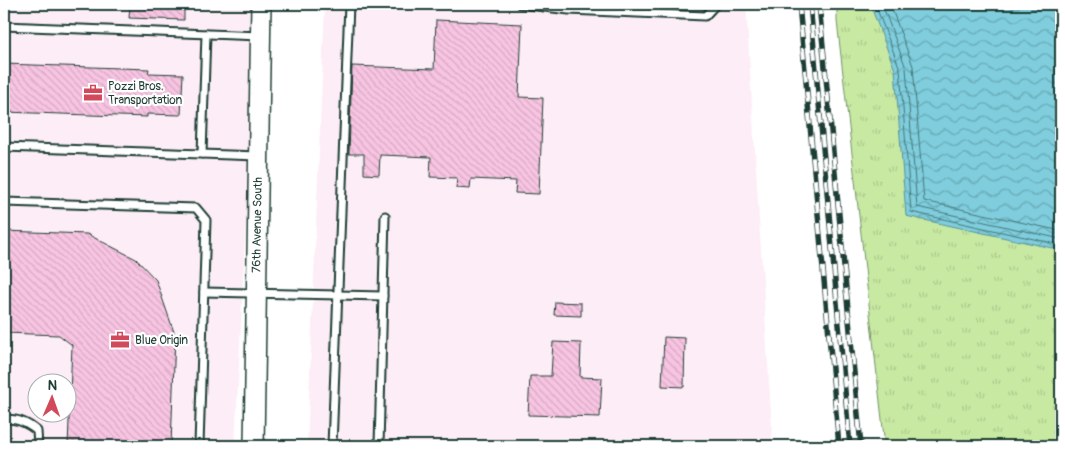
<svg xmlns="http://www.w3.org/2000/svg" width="1065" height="450" font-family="Pangolin,sans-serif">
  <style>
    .built { fill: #fdedf6; fill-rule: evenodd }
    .grass { fill: url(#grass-tufts); stroke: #74936b }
    .water { fill: url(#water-waves); stroke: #599399 }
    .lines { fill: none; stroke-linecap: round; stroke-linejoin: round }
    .shore { stroke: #457778; stroke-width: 1 }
    .building { fill: url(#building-back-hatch); stroke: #1f3d34 }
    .lane-casing { stroke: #1f3d34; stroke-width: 11 }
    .secondary-casing { stroke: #1f3d34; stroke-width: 22 }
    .lane { stroke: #fff; stroke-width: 7 }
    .secondary { stroke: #fff; stroke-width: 19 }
    .rail-casing { stroke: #1f3d34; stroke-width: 5.5 }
    .rail { stroke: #fff; stroke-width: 4; stroke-dasharray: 11; stroke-linecap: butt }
    .labels { text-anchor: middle; stroke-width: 4.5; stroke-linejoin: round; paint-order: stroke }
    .poi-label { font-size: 12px; fill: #1f3d34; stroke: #fff; text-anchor: start }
    .street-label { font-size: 12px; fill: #1f3d34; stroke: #fff }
  </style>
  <defs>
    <pattern id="grass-tufts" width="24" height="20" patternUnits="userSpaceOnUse" patternTransform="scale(1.25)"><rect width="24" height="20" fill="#c8e9a2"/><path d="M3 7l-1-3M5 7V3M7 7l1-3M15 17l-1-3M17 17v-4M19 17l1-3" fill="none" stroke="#abc98c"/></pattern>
    <pattern id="water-waves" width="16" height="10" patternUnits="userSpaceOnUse" patternTransform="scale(1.25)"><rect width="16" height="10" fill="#7fcddd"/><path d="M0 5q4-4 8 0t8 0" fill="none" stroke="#67a8b4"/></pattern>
    <pattern id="building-back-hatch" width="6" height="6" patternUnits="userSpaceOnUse" patternTransform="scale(1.25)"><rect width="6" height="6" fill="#f8c4e2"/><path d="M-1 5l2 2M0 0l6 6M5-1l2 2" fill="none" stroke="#d4a9c2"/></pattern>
  </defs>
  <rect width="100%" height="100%" fill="#fff"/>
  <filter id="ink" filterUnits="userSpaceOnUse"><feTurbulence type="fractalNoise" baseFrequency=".02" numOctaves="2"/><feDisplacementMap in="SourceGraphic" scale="10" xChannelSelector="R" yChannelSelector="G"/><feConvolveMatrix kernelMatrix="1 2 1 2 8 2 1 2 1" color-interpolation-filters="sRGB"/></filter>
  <g filter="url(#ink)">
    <!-- built -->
    <g class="built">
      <path d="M4 4H251L248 178 235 446H4ZM38 382H68V412H38Z"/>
      <path d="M325 4H746L773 446H307Z"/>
    </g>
    <!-- grass -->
    <path class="grass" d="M837 4H1061V446H885L837 21Z"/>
    <!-- water -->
    <path class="water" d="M870 4H1061V250L906 216 895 70Z"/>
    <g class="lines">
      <!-- shore -->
      <g class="shore">
        <path d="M875 4 900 69 911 212 1061 245"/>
        <path d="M882 4 906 68 917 207 1061 239"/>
        <path d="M890 4 913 66 924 201 1061 231"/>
      </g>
    </g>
    <!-- building -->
    <g class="building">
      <path d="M130 4H184V20L129 18Z"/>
      <path d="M436 20 522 24 519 97 543 98 539 194 515 193 516 181 471 179 470 189 456 188 457 178 430 177 431 157 380 155 379 175 364 174V154H349L352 66 434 69Z"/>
      <path d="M4 64 149 69 148 73 183 74 181 115 147 114V117L4 112Z"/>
      <path d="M4 231 87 234 136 259 156 280 175 335 171 446H68L72 345 59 335 4 333Z"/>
      <path d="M555 302 581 303V316L554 315Z"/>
      <path d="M664 337 685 338 684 387 662 386Z"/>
      <path d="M553 342 581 343 580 377 602 378 600 417 528 415 530 376H551Z"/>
    </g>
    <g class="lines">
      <!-- lane casing -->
      <g class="lane-casing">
        <g id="lane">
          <path d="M520 4 569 10 705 16 716 4"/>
          <path d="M4 26 260 36"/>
          <path d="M4 147 258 156"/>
          <path d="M202 154 206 34"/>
          <path d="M4 202 196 208 206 220 199 446"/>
          <path d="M204 292 383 296"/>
          <path d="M4 419C18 419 26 422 37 431L38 446"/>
          <path d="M332 446 349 4"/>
          <path d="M379 446 385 216"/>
        </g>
      </g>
      <!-- secondary casing -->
      <g class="secondary-casing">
        <path id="secondary" d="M254 446 261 4"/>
      </g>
      <!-- lane -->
      <use href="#lane" class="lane"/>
      <!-- secondary -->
      <use href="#secondary" class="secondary"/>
      <!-- rail casing -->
      <g class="rail-casing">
        <g id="rail">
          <path d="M799 4 839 446"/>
          <path d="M810 4 850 446"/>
          <path d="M819 4 861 446"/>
        </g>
      </g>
      <!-- rail -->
      <use href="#rail" class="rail"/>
    </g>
  </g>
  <!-- icons -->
  <defs>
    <g id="office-bare" transform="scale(1.5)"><path d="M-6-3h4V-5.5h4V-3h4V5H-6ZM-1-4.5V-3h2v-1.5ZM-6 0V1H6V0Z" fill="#d1495b" stroke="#fff" stroke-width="2.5" paint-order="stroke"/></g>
  </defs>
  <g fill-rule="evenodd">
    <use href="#office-bare" x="93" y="93"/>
    <use href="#office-bare" x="120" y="340"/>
  </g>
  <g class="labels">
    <!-- poi labels -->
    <g class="poi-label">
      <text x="108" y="90">Pozzi Bros.<tspan x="108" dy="14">Transportation</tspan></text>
      <text x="135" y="344">Blue Origin</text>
    </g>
    <!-- street labels -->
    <g class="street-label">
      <text transform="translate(257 225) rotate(-89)" y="4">76th Avenue South</text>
    </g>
  </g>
  <!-- margin -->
  <rect width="1065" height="450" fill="none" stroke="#fff" stroke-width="20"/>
  <rect x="10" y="10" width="1045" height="430" fill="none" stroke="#1f3d34" stroke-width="2" filter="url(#ink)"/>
  <!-- north arrow -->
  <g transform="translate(52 398) rotate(2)"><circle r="24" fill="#ffffff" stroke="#a5b1ae"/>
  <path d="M0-4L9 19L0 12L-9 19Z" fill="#d1495b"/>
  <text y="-8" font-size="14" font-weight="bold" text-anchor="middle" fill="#1f3d34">N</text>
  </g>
</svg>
